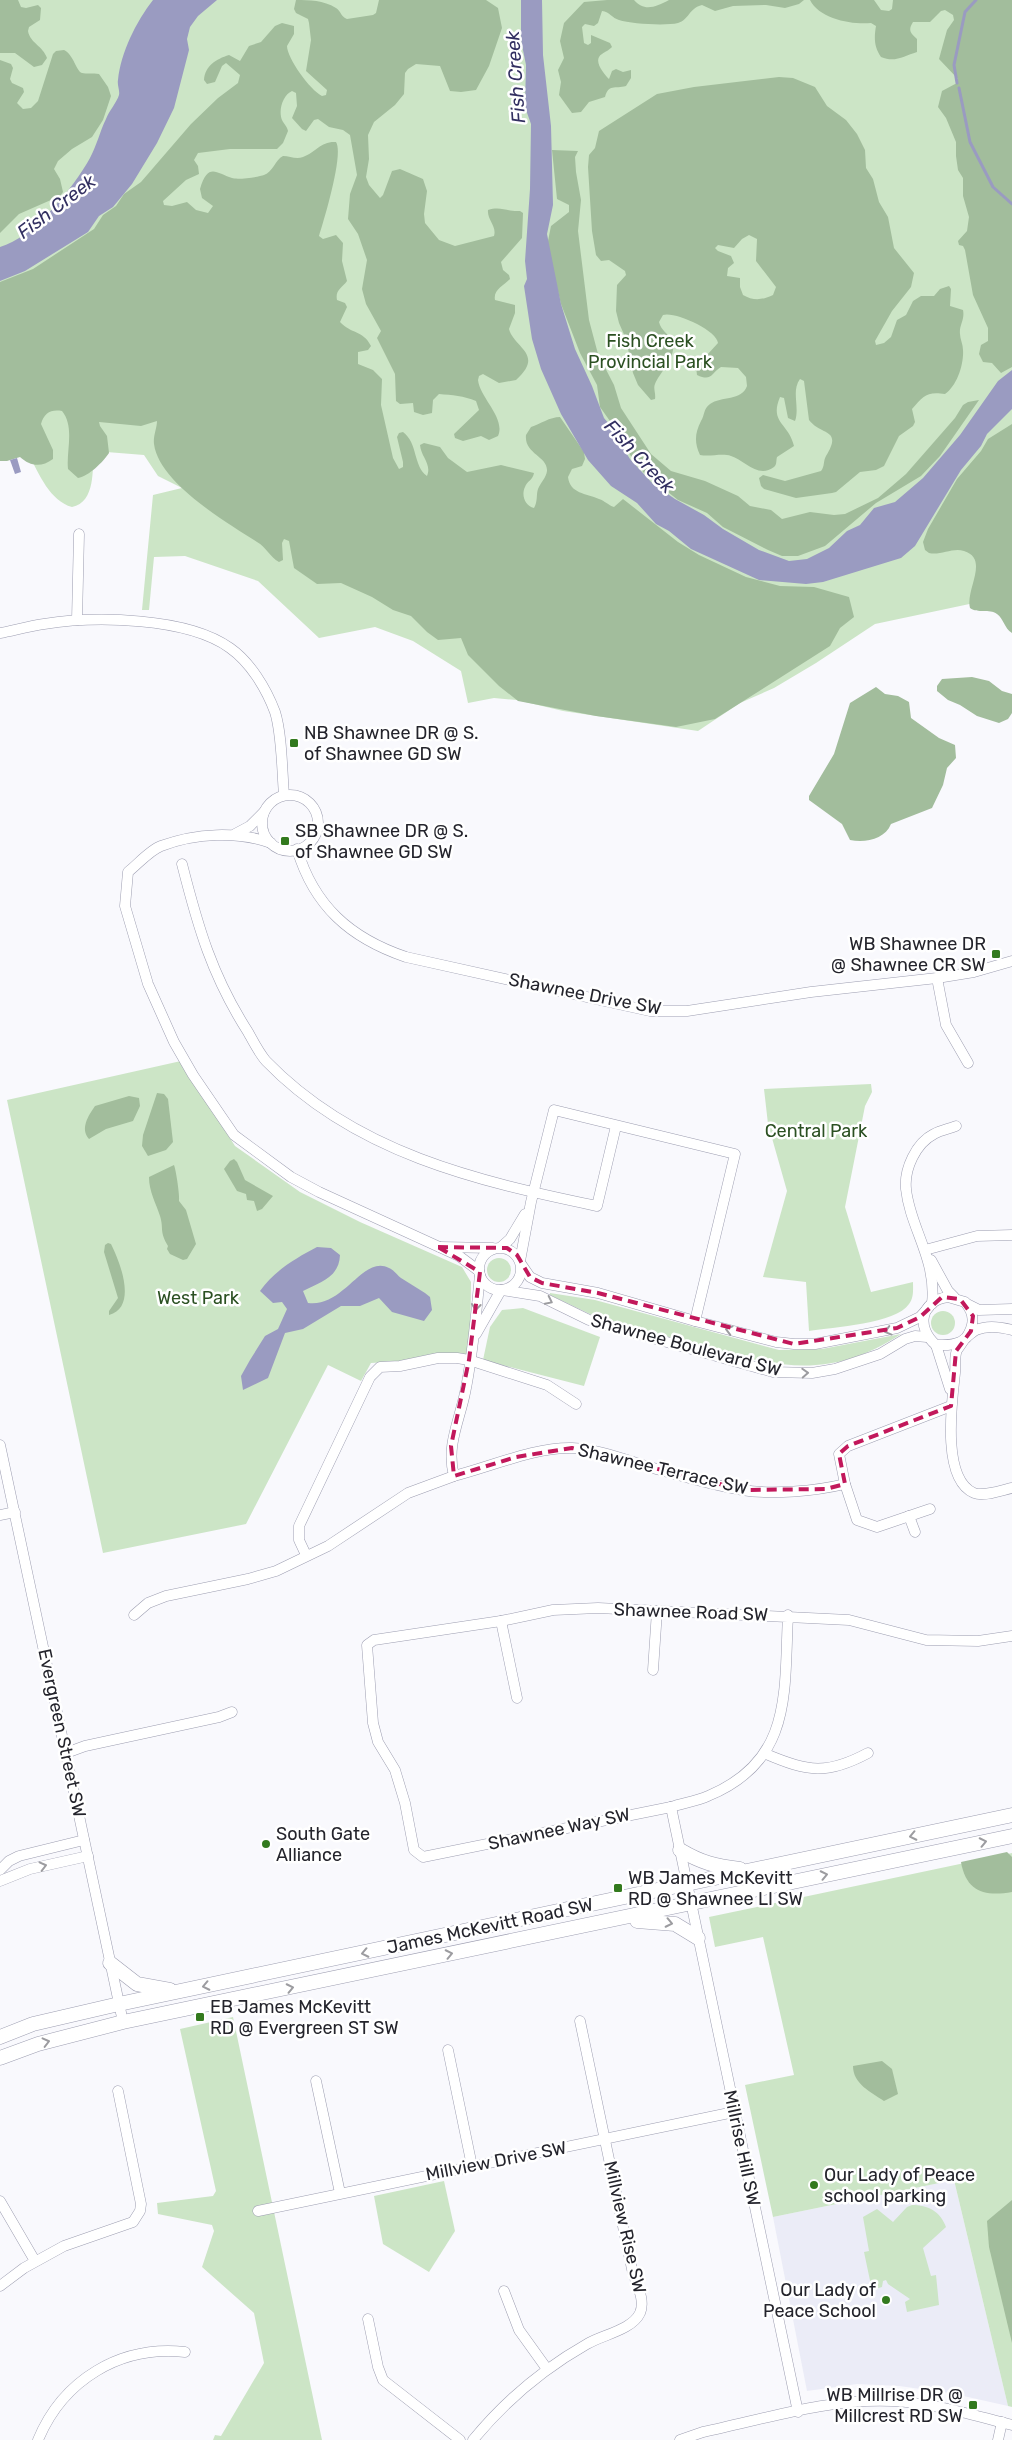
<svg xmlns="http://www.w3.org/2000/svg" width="1012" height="2440" font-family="Rubik,sans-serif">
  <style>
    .built { fill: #ebecf7 }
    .green { fill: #cce5c6 }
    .forest { fill: #a2bd9c; fill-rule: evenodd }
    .water { fill: #9a9bc1 }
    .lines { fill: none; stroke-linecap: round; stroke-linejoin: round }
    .stream { stroke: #9a9bc1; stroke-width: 3 }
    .street-casing { stroke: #9d9eb1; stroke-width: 11 }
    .secondary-casing { stroke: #9d9eb1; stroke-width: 15 }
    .street { stroke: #fff; stroke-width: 10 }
    .secondary { stroke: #fff; stroke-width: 14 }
    .oneway { stroke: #9c9ca0 }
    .marked { fill: none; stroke: #c2185b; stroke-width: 4; stroke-dasharray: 10 6; stroke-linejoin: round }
    .poi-dot { fill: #337a1e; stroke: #fff; stroke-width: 2 }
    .labels { text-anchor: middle; stroke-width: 5; stroke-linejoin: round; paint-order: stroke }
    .park-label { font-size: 18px; fill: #2b5022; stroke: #fff }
    .poi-label { font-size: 18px; fill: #24242c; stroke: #fff; text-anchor: start }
    .street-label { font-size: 18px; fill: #24242c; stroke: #fff }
    .water-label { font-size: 19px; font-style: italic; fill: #322f61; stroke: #fff }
  </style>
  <rect width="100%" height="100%" fill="#f9f9fd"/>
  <!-- built -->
  <path class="built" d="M954 2180 1008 2406 950 2393 899 2386 857 2384 807 2391 773 2217Z"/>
  <!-- green -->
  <g class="green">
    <path d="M0 0H1012V595L875 624 816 663 774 688 740 703 698 731 563 711 517 700 494 698 468 703 461 671 413 641 375 627 319 638 258 581 185 556 154 557 149 610H142L153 495 182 488 158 476 144 455 94 451C92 469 96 502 72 507 50 501 39 474 29 455L0 456Z"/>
    <path d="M181 1061 235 1146 300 1192 360 1222 462 1267 471 1282 470 1357 371 1363 361 1381 328 1365 246 1524 103 1553 7 1100Z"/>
    <path d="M871 1084 872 1092 865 1106 845 1207 871 1292 913 1282C913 1289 914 1298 909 1304 896 1324 833 1327 809 1331L806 1282 763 1277 787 1191 768 1124 764 1089Z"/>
    <circle cx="499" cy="1270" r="12"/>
    <path d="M550 1293 595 1300 779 1350 822 1349 901 1334C829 1381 778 1367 701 1346 665 1336 628 1325 592 1315L550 1295Z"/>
    <path d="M523 1308 600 1337 584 1386 483 1360 490 1327 502 1310Z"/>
    <circle cx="943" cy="1323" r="12"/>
    <path d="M1012 1853V2407L1008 2406 954 2180 773 2217 745 2085 794 2075 763 1937 715 1947 709 1917Z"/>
    <path d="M233 2017 322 2440H213L215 2435 221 2436 264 2363 254 2313 202 2267 214 2231 212 2225 158 2214 157 2203 213 2196 216 2191 180 2029Z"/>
    <path d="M444 2181 455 2231 429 2272 383 2244 374 2196Z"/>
    <path d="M912 2205C928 2205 940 2211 946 2227L923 2248 931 2276 936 2275 939 2305 907 2312 905 2302 910 2299 888 2284 886 2280 883 2281 882 2287 872 2290 864 2252 869 2251 863 2217 877 2209 893 2222 907 2207Z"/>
  </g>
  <!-- forest -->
  <g class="forest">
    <path d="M0 0H18L21 7 26 8 38 5 41 8 40 20 29 27 28 31C30 43 43 46 47 58L42 65 34 67 15 53H0Z"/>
    <path d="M296 0C310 0 323 0 336 8 341 11 341 17 347 19L373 15 376 13 379 0H486L498 8 502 28 489 66 476 90 461 92 450 91 440 66 416 64 408 69 405 73 404 94 395 105 374 122 368 135 369 159 366 177 369 185 380 198 383 195 392 171 400 169 423 179 427 191 424 214 425 223 439 240 455 246 494 236C497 226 487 220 488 210 501 206 508 212 520 211L523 213 522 238 501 262 503 270 509 275 510 279C503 286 493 290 495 300L515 305V313L509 329C514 348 545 354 516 380L499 383 483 374 479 376 478 380C480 398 506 418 498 436L489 440 481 436 463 441 455 438 454 434 479 410 476 401C464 396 452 395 439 394L433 400 432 413 423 415 414 412 413 403 400 404 396 401 395 374 377 338 381 331 366 304 362 289 367 260 358 234 348 219 350 194 357 175 350 135 343 130 329 127 318 119 314 120 306 131 302 129 292 118 297 106 296 93 292 91C283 95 278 110 282 120 284 124 287 126 288 131L283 143 277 149H230L198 153 194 160 198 166 199 174 186 180 163 201 164 205 172 206 187 202 196 210 208 213 213 206 202 198 200 189C208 162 216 173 232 178 237 180 259 177 264 175 273 172 275 160 283 156 290 156 296 160 303 157 316 152 321 141 336 142 344 154 324 220 319 236L323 239 336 235 343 243 342 261 347 281C342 288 335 290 337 300L345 303 347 307 340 322C351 334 363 330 371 346L368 350 358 352V364L373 370 382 379 381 405 393 458 399 469 403 467V462L397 437 399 433 403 432C418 443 413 466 427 476 432 464 421 457 420 445L424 443 440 447 448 458 467 472 501 465 534 473C533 480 527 481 525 487 521 495 525 506 534 508 538 501 536 495 538 489 541 482 546 478 547 471 548 456 524 454 526 435L531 427C540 424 550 417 560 417L584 452 585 459 582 466 572 469 568 477C570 494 586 493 599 499 605 501 608 505 614 507L623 499 678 542 699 555 746 577 780 586 814 587 849 597 854 617 840 628 830 646 715 719 676 727 596 716 518 701 499 686 468 655 461 638 438 640 427 632 411 616 393 610 372 597 341 583 317 584 294 568 289 541 284 539 282 543 283 560 279 562C270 557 266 547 257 542 226 522 159 483 154 444 153 436 157 428 157 421L141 426 99 422 100 426 107 436 109 453C103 462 89 476 78 478L68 469C66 451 75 427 62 411 51 409 44 413 41 424L53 450V459C41 468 30 466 20 457L7 461H0V282L33 269 94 229 103 215 116 206 124 194 141 182 191 124 218 98 238 83 240 75 226 63 222 66 215 82 207 84 204 80C205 66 216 59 229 55L240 61 249 46 261 42 275 26 282 23 294 26V34L287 46C287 58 310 90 322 96L326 95 327 90 306 71 311 40 309 23 308 19 296 13 294 9Z"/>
    <path d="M607 0H634C644 12 656 7 669 0H804L799 4 785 8 766 5 733 6 715 11 702 5C689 8 689 20 678 23 666 26 631 24 619 20 612 18 610 12 602 11L598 23 594 26 585 24 582 27 584 43 588 45 591 43V35L610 43 612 47C608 51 606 51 602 54 592 60 604 74 609 79L612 71 616 69 623 72 631 70V78L626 86C615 89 608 84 605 97L589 102 581 112 572 113 559 95 561 82 558 70 564 58 560 41 564 23 584 2Z"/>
    <path d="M810 0H874L881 10 889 11 892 9 893 0H1012V367L1001 373 992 363 983 362 979 354 981 345 988 341V328L973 295 965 250 963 246 959 245 958 241 967 231 969 217 963 196V178L958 170 956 156V142L946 118 938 107 942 91 957 83 958 79 939 59 947 30 954 20 953 15 945 10 941 11 930 22H913C908 30 910 33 917 39V52C904 56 895 63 881 57 874 47 874 38 876 26L871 23C853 25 819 19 810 0Z"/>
    <path d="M64 50C74 55 76 71 82 73 86 74 93 73 99 74L108 87 111 96 103 120 92 137 72 149 58 161 54 169 60 179 63 192 60 196 19 214 0 233V60L11 64 13 68 10 79 12 83 23 88 24 92 17 103 23 109 31 108 38 101 53 54 56 51Z"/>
    <path d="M779 77 793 78 815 87 827 106 846 120 857 134 865 150 866 168 873 179 879 202 888 217 894 248 914 273 911 287 892 311 875 341 876 345 884 343 891 337 897 320 906 315 913 301 921 296H934L940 289 949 286 951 289 950 306 963 310C965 320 959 325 960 334 960 339 963 344 963 350 964 364 957 386 945 394 927 391 923 396 912 409L915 422 913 426 899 436 884 466 876 470 860 472 836 492 832 493 796 498 764 489 761 486 759 478 763 475 785 481 821 471C825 466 823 461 826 456 843 428 821 436 809 420L804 381 800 379C791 391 800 407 795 421L788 418 784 398 780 397C769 423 789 423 794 446L777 457C776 460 777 465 774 467 758 479 744 460 731 456 722 453 710 457 700 455 694 442 695 433 701 421 705 415 703 409 710 404 721 396 742 401 747 386L746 377 738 368 721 367C711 373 712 382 697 375L696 367 718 343C717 330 674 311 663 315L659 322C661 331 669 334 672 341 678 356 660 372 655 384 653 388 656 394 655 399L651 400 638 385 633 373 626 339 619 323 616 311 617 285 626 275 625 271 609 260 601 261 596 255 592 231 588 167 589 155 595 148 599 131 657 94 694 87ZM749 235 757 239 756 261 776 287 773 295C763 300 753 301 743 295L740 287V278L727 276 728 268 734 263 731 256 718 251 715 248 718 245 734 248 742 239Z"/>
    <path d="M552 150 578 151 575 157 576 172 581 200 578 231 589 320 598 354 614 385 621 408 651 454 671 471 705 481 738 496 750 506 771 510 782 519 810 512 834 515 845 514 878 498 906 474 955 418 963 405 968 402 979 400 940 456 921 476 876 503 825 546 798 556H782L768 550 723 527 707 513 678 500 644 473 624 447 617 431 600 407 597 385 580 353 561 304 547 246 551 226 569 212V205L557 199Z"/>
    <path d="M1012 424V633C1004 628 1004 619 997 614 989 608 978 614 970 608 965 590 990 559 964 551 953 547 940 556 929 553L925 550 923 542 928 529 957 479 981 451 988 439Z"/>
    <path d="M972 677 989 681 1002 691 1012 694V713L1008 719 999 723 977 716 960 705 948 700 937 691V686L942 679Z"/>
    <path d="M876 687 885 694 898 696 909 702 911 718 939 738 955 745 956 758 947 768 943 785 932 808 891 824C885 839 866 843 850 840L842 824 809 800V796L834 754 850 703Z"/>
    <path d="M157 1093 164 1094 168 1099 173 1142 166 1150 148 1156 142 1146 143 1135Z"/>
    <path d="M129 1096 139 1098 140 1106 133 1121 106 1129 89 1139C80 1129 88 1116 95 1106Z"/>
    <path d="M234 1159 237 1162 245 1180 273 1196 262 1209 257 1211 254 1201 247 1200 246 1194 237 1191 224 1169 230 1161Z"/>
    <path d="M174 1165C176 1170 180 1196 179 1201L186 1210 196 1244 187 1259 183 1260 170 1254 167 1249 168 1246C159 1231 164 1229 160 1216 156 1203 149 1192 149 1177Z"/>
    <path d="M108 1243 111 1244C120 1262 138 1307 109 1315V1311L118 1298 104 1252 105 1245Z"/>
    <path d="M1007 1852 1012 1857V1892C984 1897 966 1891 961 1862Z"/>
    <path d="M882 2061 892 2069 898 2094 884 2101C871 2092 853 2084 853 2066Z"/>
    <path d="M1012 2200V2343L989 2247 987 2221Z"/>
  </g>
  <!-- water -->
  <g class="water">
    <path d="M153 0H217L198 16 190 27 187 39 189 50 174 108 157 143 132 184 113 207 99 216 88 232 25 271 0 281V247C33 238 74 187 90 158 97 145 100 131 106 119 109 111 117 102 119 95 120 91 117 85 118 80 121 52 136 22 153 0Z"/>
    <path d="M521 0H542L543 55 551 126 553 205 547 234 561 304 575 349 592 386 604 418 616 432 618 440 630 459 653 484 675 499 704 515 723 529 759 550 789 561 807 559 829 548 847 531 860 525 874 508 895 502 923 478 960 435 998 381 1012 370V409L987 434 981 446 961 470 915 546 901 558 823 582 806 584 759 580 691 549 669 531 656 524 637 503 611 486 588 460 561 414 541 369 532 339 524 286 527 279 525 261 530 189 531 124 525 107 526 65 521 40Z"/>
    <path d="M17 458 21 472 15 474 10 460Z"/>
    <path d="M317 1247 331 1248 340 1255C339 1278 320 1282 303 1291L308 1303C344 1308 363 1254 389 1268 394 1270 397 1275 401 1278 409 1283 417 1288 425 1293L430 1297 432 1310 424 1321 392 1312 379 1298 360 1306H341L303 1329 285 1333 268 1378 243 1390 241 1376 250 1360 265 1336 278 1329 287 1309 282 1302 273 1303 260 1291C274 1271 296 1258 317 1247Z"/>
  </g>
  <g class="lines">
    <!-- stream -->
    <g class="stream">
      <path d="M957 83 954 65 965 12 976 0"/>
      <path d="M959 88 970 142 993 187 1012 204"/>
    </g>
    <!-- street casing -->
    <g class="street-casing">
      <g id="street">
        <path d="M77 620 79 534"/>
        <path d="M0 633C15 630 30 626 44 624 95 616 187 617 230 648 250 662 266 688 275 712 282 734 282 771 284 795"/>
        <circle cx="290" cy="823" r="28"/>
        <path d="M235 834 250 826 264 812"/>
        <path d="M271 843C237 831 196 833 161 846 150 850 138 864 128 872L125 906 148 984 174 1042 193 1075 234 1135 291 1177 319 1192 459 1256 479 1271"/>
        <path d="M297 849C314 906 350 938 406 957L650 1011H687L811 992 937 978 974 972 1012 961"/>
        <path d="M182 864C198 927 212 976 248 1032 253 1041 259 1053 266 1061 355 1153 477 1181 597 1206L616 1126"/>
        <path d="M937 978 946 1025 968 1063"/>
        <path d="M440 1247 493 1248"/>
        <path d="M501 1247 510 1239 525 1214"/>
        <circle cx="500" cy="1269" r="21"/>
        <path d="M925 1250 977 1236 1012 1235"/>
        <path d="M931 1260 948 1291 954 1297"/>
        <path d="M520 1261 531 1202 554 1110 735 1154 695 1321"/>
        <path d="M521 1264 530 1277 542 1283 598 1293 695 1321 776 1342 794 1344H815L897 1328 920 1317 929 1307"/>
        <path d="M480 1275C476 1314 473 1355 465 1393 459 1422 446 1446 454 1476 490 1467 535 1447 572 1448 597 1449 623 1459 646 1466 678 1475 710 1485 742 1490 772 1495 816 1491 845 1484"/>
        <path d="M502 1290 540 1296 589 1320 773 1372 812 1373 835 1369 880 1354 905 1339 915 1336 927 1337"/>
        <path d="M932 1304C937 1259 910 1228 906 1189 904 1169 916 1143 934 1134 941 1130 949 1129 956 1126"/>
        <path d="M967 1304 979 1310 1012 1309"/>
        <path d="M476 1334 501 1290"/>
        <path d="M966 1338C975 1325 975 1314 965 1302L948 1297C920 1301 916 1328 936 1345 944 1345 952 1346 960 1342 966 1339 970 1333 976 1330 987 1325 1001 1327 1012 1330"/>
        <path d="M964 1340C962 1343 959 1347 957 1350 954 1356 956 1366 955 1373 952 1401 941 1479 974 1493 984 1497 1002 1490 1012 1488"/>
        <path d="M936 1345 950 1389"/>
        <path d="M0 1445 123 2022"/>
        <path d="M930 1509 877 1527 857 1520 845 1484 839 1454 848 1446 951 1406"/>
        <path d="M0 1515 15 1512"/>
        <path d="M909 1516 915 1532"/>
        <path d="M306 1555 299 1540V1526L370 1377 380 1367 400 1366 438 1358H457L469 1360 547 1385 576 1404"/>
        <path d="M134 1615 148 1603 166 1596 248 1579 276 1571 328 1546 408 1493 454 1476"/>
        <path d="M788 1615C784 1693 793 1761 708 1796 697 1801 683 1803 671 1807L423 1857 414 1850 405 1803 395 1770 378 1742 373 1723 367 1645 374 1640 501 1621 553 1610 598 1608 849 1620 926 1640 978 1641 1012 1636"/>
        <path d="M501 1621 517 1698"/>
        <path d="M653 1670 657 1611"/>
        <path d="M66 1753 85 1746 219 1717 232 1712"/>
        <path d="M766 1754C808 1772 827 1775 868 1753"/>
        <path d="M671 1807 798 2412"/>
        <path d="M0 1870 9 1861 19 1856 84 1840"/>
        <path d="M0 1881 30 1869 88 1856"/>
        <path d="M448 2050 472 2166"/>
        <path d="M316 2081 340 2193"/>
        <path d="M0 2201 35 2261"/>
        <path d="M258 2211 734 2112"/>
        <path d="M0 2286 24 2268 64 2246 133 2222 140 2211 141 2204 118 2091"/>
        <path d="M504 2291 519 2330 547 2369"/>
        <path d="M368 2319 378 2367 383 2380 460 2440"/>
        <path d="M38 2440C63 2380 120 2345 185 2352"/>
        <path d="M473 2440C505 2401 543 2369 587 2344 602 2335 632 2330 640 2313 646 2299 635 2282 632 2269L580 2021"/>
        <path d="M680 2440 703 2432C765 2419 829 2398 892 2401 933 2403 973 2415 1012 2425"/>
        <path d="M998 2440 1002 2422"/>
      </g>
    </g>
    <!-- secondary casing -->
    <g class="secondary-casing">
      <g id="secondary">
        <path d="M680 1850C702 1863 715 1866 740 1869"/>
        <path d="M637 1921 675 1924 698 1938"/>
        <path d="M110 1963 137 1984 170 1990"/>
        <path d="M0 2037 33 2024 119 2004 1012 1815"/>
        <path d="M0 2058 38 2044 123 2022 1012 1836"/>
      </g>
    </g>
    <!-- street -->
    <use href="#street" class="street"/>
    <!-- secondary -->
    <use href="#secondary" class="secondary"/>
  </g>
  <!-- one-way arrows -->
  <defs><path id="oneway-chevron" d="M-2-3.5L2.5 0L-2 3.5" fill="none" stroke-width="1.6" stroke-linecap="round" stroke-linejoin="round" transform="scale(1.25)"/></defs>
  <g class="oneway">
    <use href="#oneway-chevron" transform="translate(549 1301) rotate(26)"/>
    <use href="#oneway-chevron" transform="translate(476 1307) rotate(97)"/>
    <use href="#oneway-chevron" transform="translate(729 1330) rotate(-165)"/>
    <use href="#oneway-chevron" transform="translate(888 1331) rotate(165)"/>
    <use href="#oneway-chevron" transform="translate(805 1373) rotate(-3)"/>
    <use href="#oneway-chevron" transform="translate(913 1836) rotate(168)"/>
    <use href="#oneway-chevron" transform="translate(983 1842) rotate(-12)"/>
    <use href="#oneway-chevron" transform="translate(43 1866) rotate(-14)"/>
    <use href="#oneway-chevron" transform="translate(824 1875) rotate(-12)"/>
    <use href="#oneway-chevron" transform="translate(669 1923) rotate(12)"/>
    <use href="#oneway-chevron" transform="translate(365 1953) rotate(168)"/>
    <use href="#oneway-chevron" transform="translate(449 1954) rotate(-12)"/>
    <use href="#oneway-chevron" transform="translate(206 1986) rotate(168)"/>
    <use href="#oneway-chevron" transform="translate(290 1988) rotate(-12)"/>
    <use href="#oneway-chevron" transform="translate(46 2042) rotate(-14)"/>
  </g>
  <!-- marked area -->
  <path class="marked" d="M438 1247 507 1248 517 1255 530 1277 542 1283 598 1293 794 1344 897 1328 920 1317 942 1297 960 1299 973 1316 971 1331 956 1351 951 1406 848 1446 839 1454 845 1484 826 1489 744 1490 572 1448 516 1457 454 1476 451 1446 469 1360 480 1272Z"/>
  <!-- markers -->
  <g class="poi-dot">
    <rect x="289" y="738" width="10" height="10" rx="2.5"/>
    <rect x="280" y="836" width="10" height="10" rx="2.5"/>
    <rect x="991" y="949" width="10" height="10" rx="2.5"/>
    <circle cx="266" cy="1844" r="5"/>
    <rect x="613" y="1883" width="10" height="10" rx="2.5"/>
    <rect x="195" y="2012" width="10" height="10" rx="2.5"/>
    <circle cx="814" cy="2185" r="5"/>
    <circle cx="886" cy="2300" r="5"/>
    <rect x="968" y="2400" width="10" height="10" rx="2.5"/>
  </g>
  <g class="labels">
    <!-- park labels -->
    <g class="park-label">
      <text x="650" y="347">Fish Creek<tspan x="650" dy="21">Provincial Park</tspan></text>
      <text x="816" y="1137">Central Park</text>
      <text x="198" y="1304">West Park</text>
    </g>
    <!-- poi labels -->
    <g class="poi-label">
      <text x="304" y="739">NB Shawnee DR @ S.<tspan x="304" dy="21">of Shawnee GD SW</tspan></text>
      <text x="295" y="837">SB Shawnee DR @ S.<tspan x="295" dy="21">of Shawnee GD SW</tspan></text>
      <text x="986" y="950" text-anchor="end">WB Shawnee DR<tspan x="986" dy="21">@ Shawnee CR SW</tspan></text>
      <text x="276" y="1840">South Gate<tspan x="276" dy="21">Alliance</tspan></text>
      <text x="628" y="1884">WB James McKevitt<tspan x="628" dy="21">RD @ Shawnee LI SW</tspan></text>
      <text x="210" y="2013">EB James McKevitt<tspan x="210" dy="21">RD @ Evergreen ST SW</tspan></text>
      <text x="824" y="2181">Our Lady of Peace<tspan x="824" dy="21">school parking</tspan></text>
      <text x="876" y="2296" text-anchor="end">Our Lady of<tspan x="876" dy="21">Peace School</tspan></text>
      <text x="963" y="2401" text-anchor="end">WB Millrise DR @<tspan x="963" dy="21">Millcrest RD SW</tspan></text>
    </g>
    <!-- street labels -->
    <g class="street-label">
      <text transform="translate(585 994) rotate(11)" y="6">Shawnee Drive SW</text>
      <text transform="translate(686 1345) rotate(15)" y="6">Shawnee Boulevard SW</text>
      <text transform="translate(663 1469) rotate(13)" y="6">Shawnee Terrace SW</text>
      <text transform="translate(691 1612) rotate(2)" y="6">Shawnee Road SW</text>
      <text transform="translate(62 1733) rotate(78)" y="6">Evergreen Street SW</text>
      <text transform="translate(559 1829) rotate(-12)" y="6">Shawnee Way SW</text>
      <text transform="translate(490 1926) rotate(-12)" y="6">James McKevitt Road SW</text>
      <text transform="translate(742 2148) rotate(78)" y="6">Millrise Hill SW</text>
      <text transform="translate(496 2161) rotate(-11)" y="6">Millview Drive SW</text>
      <text transform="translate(625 2227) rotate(77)" y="6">Millview Rise SW</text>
    </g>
    <!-- water labels -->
    <g class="water-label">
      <text transform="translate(515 77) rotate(-94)" y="7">Fish Creek</text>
      <text transform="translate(56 206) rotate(-37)" y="7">Fish Creek</text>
      <text transform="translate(640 456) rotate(47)" y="7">Fish Creek</text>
    </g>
  </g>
</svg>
